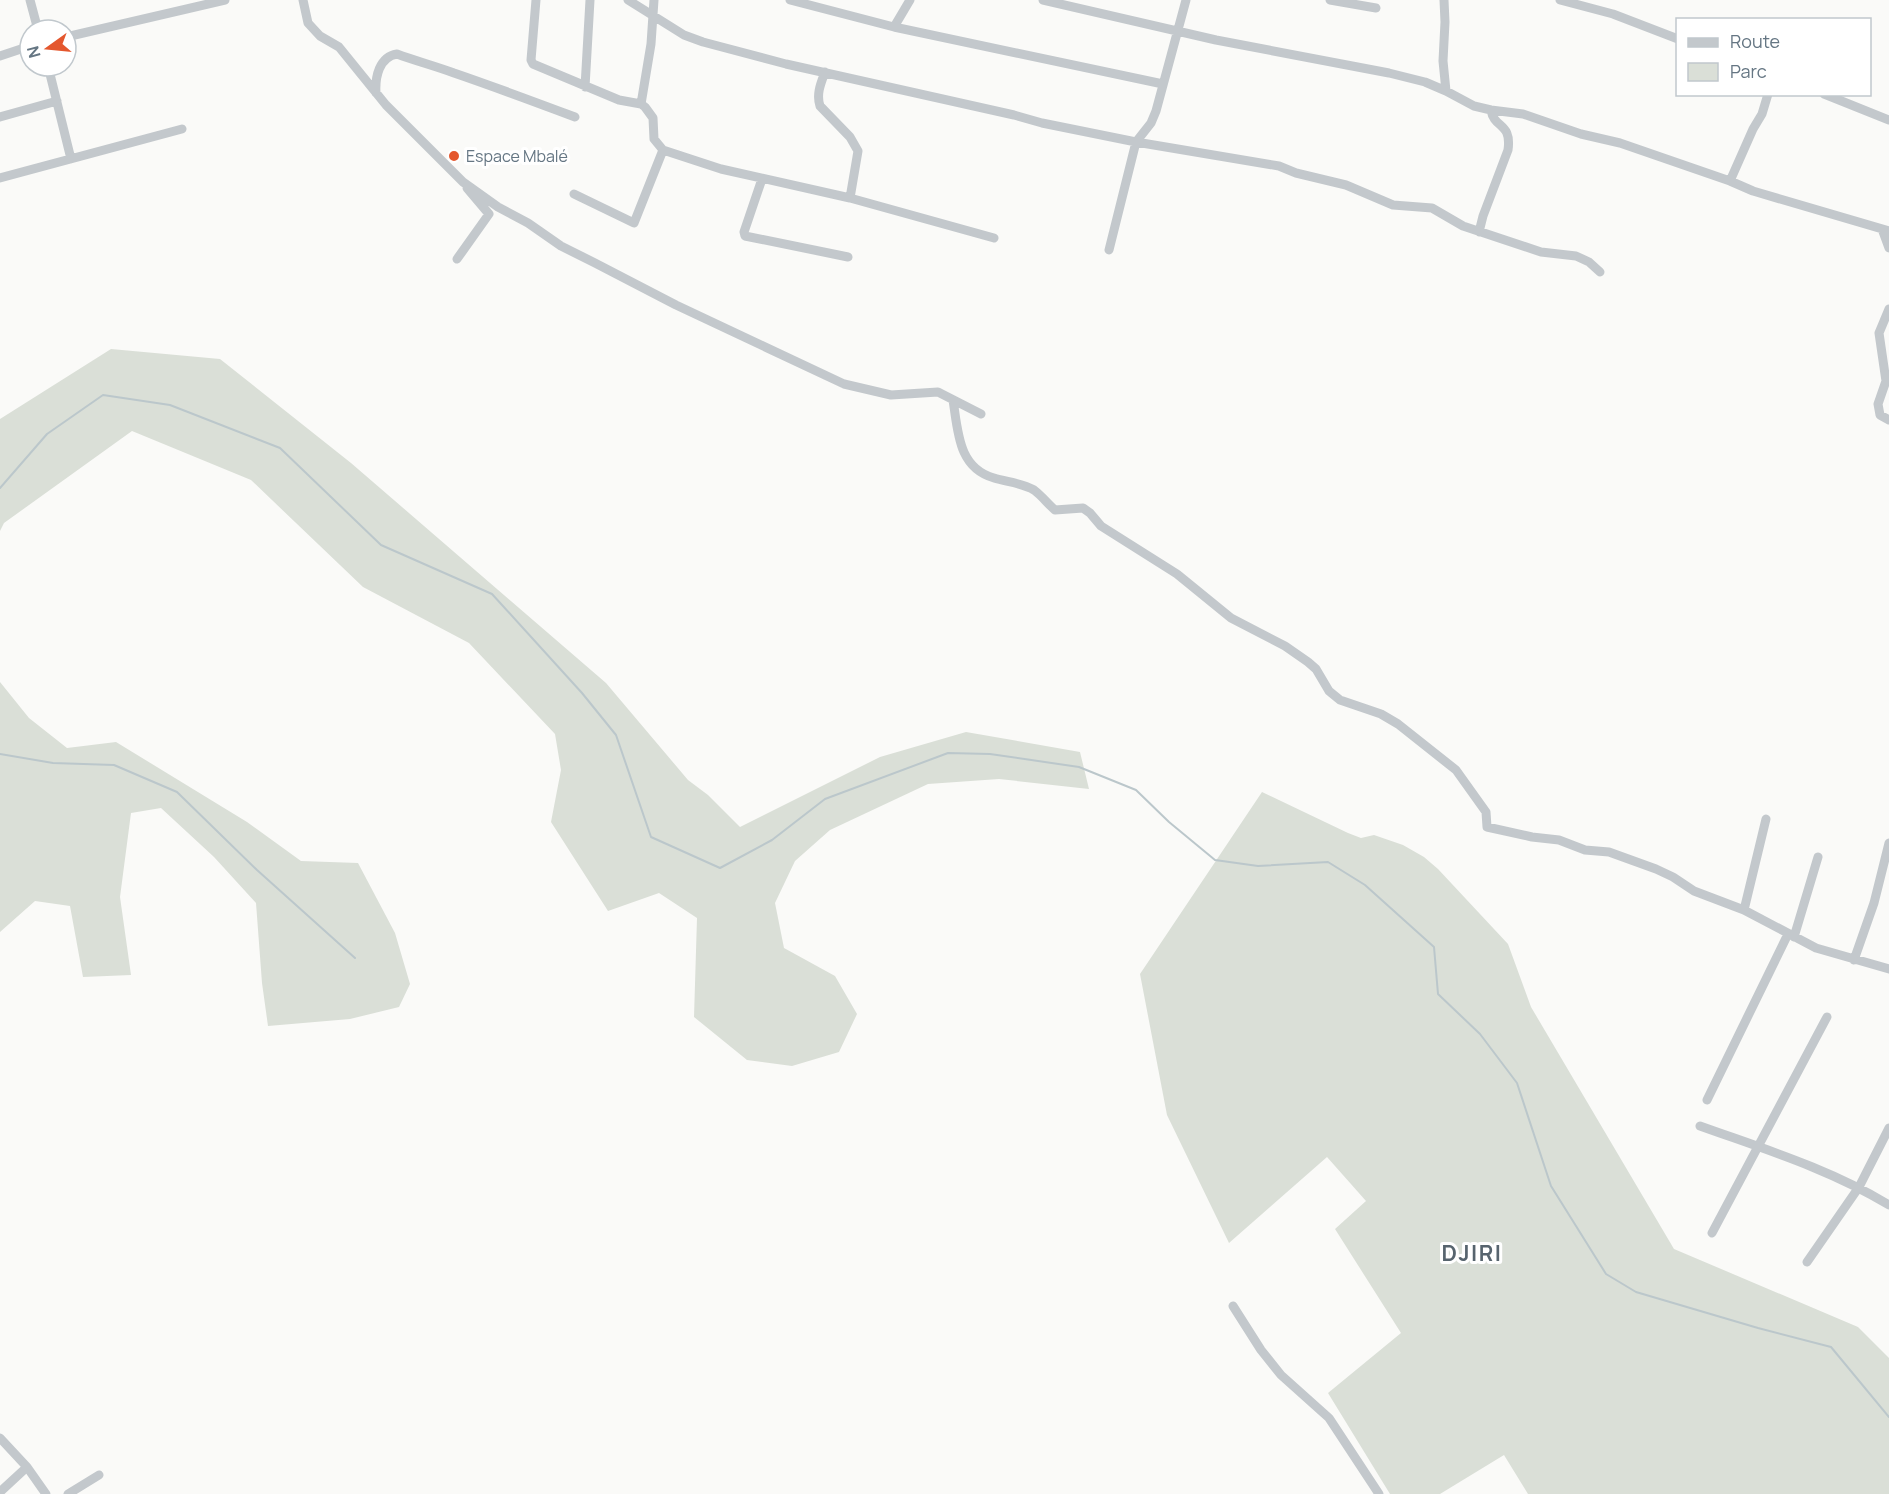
<svg xmlns="http://www.w3.org/2000/svg" width="1889" height="1494" font-family="Manrope,sans-serif">
<style>
.green{fill:#dadfd7}
.lines{fill:none;stroke-linecap:round;stroke-linejoin:round}
.stream{stroke:#bbc7cb;stroke-width:2}
.minor{stroke:#c3c8cc;stroke-width:9}
.poi-dot{fill:#e4572e;stroke:#fff;stroke-width:2}
.labels{text-anchor:middle;stroke-width:6;stroke-linejoin:round;paint-order:stroke}
.poi-label{font-size:16px;fill:#657683;stroke:#fff;text-anchor:start}
.district-label{font-size:22px;font-weight:bold;letter-spacing:1.5px;fill:#57646e;stroke:#fff}
</style>
<rect width="100%" height="100%" fill="#fafaf8"/>
<path class="green" d="M111,349L220,359L351,463L606,683L688,780L708,795L740,827L880,757L966,732L1080,752L1089,789L999,779L928,784L830,830L795,861L775,903L784,948L835,976L857,1014L839,1052L792,1066L747,1060L694,1017L697,918L659,893L608,911L551,822L561,770L555,734L469,643L363,587L251,480L132,431L4,523L0,531V419Z
M0,682L29,718L67,748L116,742L247,822L301,861L358,863L395,933L410,984L399,1007L350,1019L268,1026L262,983L256,903L214,857L161,808L131,813L120,897L131,975L83,977L70,906L35,901L0,932Z
M1262,792L1348,833L1361,838L1374,835L1403,845L1424,857L1438,869L1508,944L1531,1007L1674,1249L1858,1327L1889,1358V1494H1528L1504,1455L1440,1494H1390L1328,1393L1401,1333L1335,1229L1366,1201L1327,1157L1229,1243L1167,1115L1140,974Z"/>
<g class="lines">
<path class="stream" d="M0,488L47,434L103,395L170,405L280,448L381,545L492,594L582,693L616,735L651,837L720,868L772,840L825,799L948,753L990,754L1079,767L1136,790L1169,822L1215,860L1258,866L1328,862L1365,885L1434,947L1438,994L1480,1034L1517,1083L1551,1186L1606,1274L1636,1292L1758,1328L1831,1347L1889,1417
M0,754L53,763L114,765L177,792L257,870L355,958"/>
<path class="minor" d="M30,0L38,30
M303,0L308,23L320,36L339,47L386,105L463,182L498,207L528,223L561,246L595,263L676,305L844,384L891,395L938,392L981,414
M536,0L531,60L533,64L619,100L641,104
M628,0L684,35L703,42L786,64L1014,115L1042,123L1136,142L1279,166L1296,173L1346,185L1393,205L1432,208L1463,226L1541,252L1576,256L1589,262L1600,272
M654,0L651,44L641,104L645,107L653,118L654,139L663,150L721,169L850,198L994,238
M790,0L894,27L1163,84
M1043,0L1216,40L1389,73L1425,82L1446,91L1474,106L1491,110L1523,114L1581,134L1620,143L1730,181L1753,191L1889,231
M1330,0L1376,8
M1444,0L1445,22L1443,61L1446,91
M1560,0L1613,14L1678,39
M894,27L910,0
M66,37L225,0
M0,56L30,46
M48,66L71,159
M825,72C821,83 816,94 820,106L850,137L858,151L850,198
M585,87L590,0
M376,93C375,77 379,57 397,54C416,61 435,66 454,73C495,87 535,102 575,117
M1824,94L1889,120
M0,117L57,101
M0,178L182,129
M762,179L744,232L745,236L848,257
M1730,181L1753,129L1762,114L1768,94
M574,194L634,223L663,150
M1882,229L1889,248
M1479,232L1483,216L1508,150C1512,122 1494,129 1491,110
M1109,250L1136,142L1151,123L1156,111L1186,0
M457,259L489,214L467,188
M1889,309L1879,333L1886,381L1878,404L1880,415L1889,420
M953,400C958,431 958,468 994,478C1007,482 1022,483 1034,490C1042,496 1048,504 1055,510L1083,508L1090,513L1101,526L1177,574L1231,618L1285,646L1308,662L1316,669L1329,691L1340,700L1381,714L1398,724L1456,770L1486,812L1487,827L1532,837L1559,840L1585,850L1609,852L1656,869L1673,877L1694,891L1744,910L1816,948L1889,969
M1744,910L1766,819
M1794,937L1818,857
M1854,960L1874,903L1889,843
M1707,1100L1788,934
M1700,1126C1764,1149 1830,1169 1889,1205
M1712,1233L1827,1017
M1807,1262L1859,1187L1889,1128
M1233,1306L1261,1350L1281,1375L1329,1418L1379,1494
M0,1438L27,1467L46,1494
M0,1492L27,1467
M68,1494L99,1475"/>
</g>
<circle class="poi-dot" cx="454" cy="156" r="6"/>
<g class="labels">
<g class="poi-label">
<text x="466" y="162">Espace Mbalé</text>
</g>
<g class="district-label">
<text x="1472" y="1261">DJIRI</text>
</g>
</g>
<rect x="1676" y="18" width="195" height="78" fill="#ffffff" stroke="#c1c8cd" stroke-width="1.5"/>
<rect x="1688" y="38" width="30" height="9" fill="#c3c8cc" stroke="#c1c8cd" stroke-width="1.5"/>
<text x="1730" y="48" font-size="18" fill="#657683">Route</text>
<rect x="1688" y="63" width="30" height="18" fill="#dadfd7" stroke="#c1c8cd" stroke-width="1.5"/>
<text x="1730" y="78" font-size="18" fill="#657683">Parc</text>
<g transform="translate(48 48) rotate(255)"><circle r="28" fill="#ffffff" stroke="#c1c8cd" stroke-width="1.5"/>
<path d="M0-4.5L10 22L0 15L-10 22Z" fill="#e4572e"/>
<text y="-9" font-size="16" font-weight="bold" text-anchor="middle" fill="#657683">N</text>
</g>
</svg>
